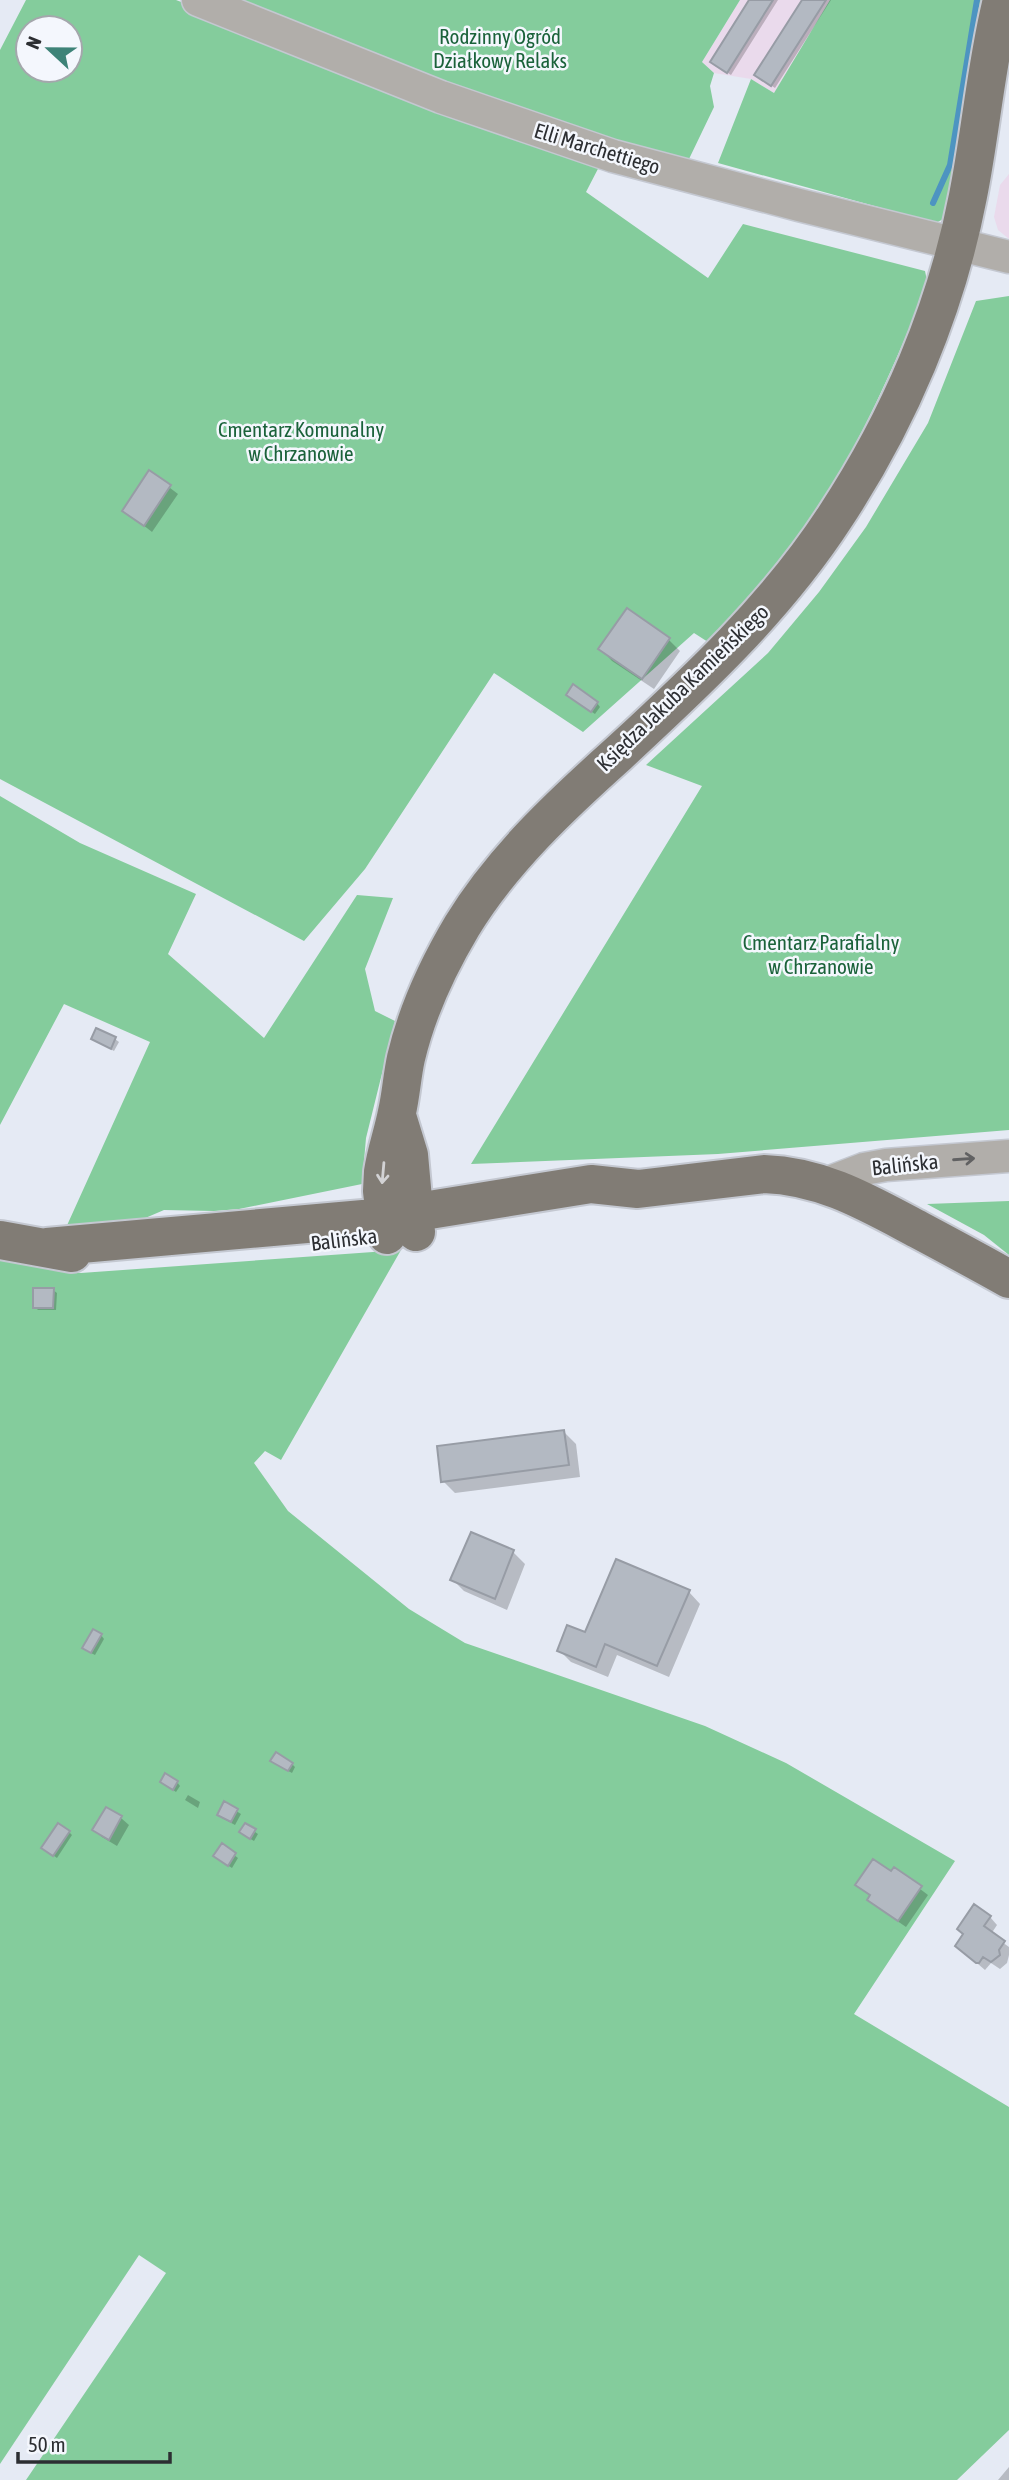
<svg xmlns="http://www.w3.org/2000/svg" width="1009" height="2480" font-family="'Asap Condensed',sans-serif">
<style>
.industrial{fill:#eadaec}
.green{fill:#84cc9c;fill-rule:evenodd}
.shadow{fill:#0003}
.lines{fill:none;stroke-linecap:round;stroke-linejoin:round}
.stream{stroke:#4d94c1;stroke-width:6}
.building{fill:#b3b9c2;stroke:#979ca5;stroke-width:2}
.minor-casing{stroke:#c4c8d1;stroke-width:35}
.major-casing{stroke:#c4c8d1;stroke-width:42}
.minor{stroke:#b1aeaa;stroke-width:32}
.major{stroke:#817c75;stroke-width:38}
.oneway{stroke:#616162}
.oneway2{stroke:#d2d2d4}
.labels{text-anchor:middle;stroke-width:5;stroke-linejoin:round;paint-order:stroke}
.park-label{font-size:21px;fill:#1a623a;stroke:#f4f7fd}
.street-label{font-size:21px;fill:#2c2e32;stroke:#f4f7fd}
</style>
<rect width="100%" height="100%" fill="#e5eaf4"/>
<path class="industrial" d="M740,0H830L774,93L751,79L714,73L702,62Z
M1009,174V239L998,230L994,217L1000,185Z"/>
<path class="green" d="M26,0H176L601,163L586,192L708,278L743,224L925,271C931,291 914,317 906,336C875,409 840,481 792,545C766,579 735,610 708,642L694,633L583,732L494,673L365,869L304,941L0,779V50ZM28,28H70V70H28Z
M231,0H740L702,62L714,73L710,86L714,107L689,159L625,146L524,112Z
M830,0H990L945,218L936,223L718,163L751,79L774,93Z
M1009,296V1130L718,1154L471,1164L702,786L646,765L768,653L819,592L866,527L928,423L976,301Z
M0,796L80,843L196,894L168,954L264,1038L357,895L393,898L365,969L375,1011L395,1021L366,1138L362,1184L239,1209L214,1211L164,1210L129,1225L64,1232L150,1042L64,1004L0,1125Z
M1009,1201V1255L984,1235L927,1204Z
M401,1250L281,1460L265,1451L254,1463L288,1511L409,1609L465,1643L705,1726L786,1763L955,1861L854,2014L1009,2107V2430L957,2480H26L166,2273L139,2255L0,2464V1257L27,1264L81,1273Z"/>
<path class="shadow" d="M751,0H778L731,75L716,65Z
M804,0H831L775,88L760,78Z
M149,472L178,494L152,532L124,510Z
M668,639L680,651L654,689L612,661L601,649Z
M571,698L597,703L600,707L595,714Z
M93,1039H115L119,1042L114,1051Z
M53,1290L57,1293L56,1310H38L35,1307Z
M564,1432L576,1444L580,1477L455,1493L443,1481Z
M472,1534L513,1552L525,1564L507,1610L464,1591L452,1579Z
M689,1592L700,1604L669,1677L617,1655L608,1677L571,1662L559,1650L586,1635Z
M101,1635L104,1639L95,1655L87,1651Z
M276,1764H292L295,1767L292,1773Z
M162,1782H177L180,1786L176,1792Z
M188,1795L200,1802L198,1808L185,1800Z
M225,1804L241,1814L235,1825L222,1818Z
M106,1809L121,1818L129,1825L117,1846L102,1837L94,1830Z
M245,1825L258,1834L254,1841L244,1835Z
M69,1832L72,1835L57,1858L47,1851Z
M222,1846L238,1858L232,1868L218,1859Z
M894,1869L928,1895L906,1927L877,1907L869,1899L871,1897L857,1885L891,1873Z
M990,1917L997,1925L991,1934L1009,1947V1955L1007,1963L1000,1969L991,1963L985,1970L957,1946Z
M1009,2467V2480H998Z"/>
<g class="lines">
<path class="stream" d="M933,203L950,165L977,0"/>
</g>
<path class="building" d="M749,0H773L727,73L710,62Z
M802,0H826L771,86L754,75Z
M149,470L171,485L144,526L122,511Z
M627,608L670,638L642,679L598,649Z
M573,684L598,702L591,712L566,695Z
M96,1028L116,1037L111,1049L91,1039Z
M33,1288H54L53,1308H33Z
M564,1430L569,1465L441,1482L437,1446Z
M471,1532L514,1550L495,1599L450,1580Z
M616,1559L690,1590L657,1666L605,1644L596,1667L557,1651L567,1625L585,1632Z
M93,1629L102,1634L91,1653L82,1648Z
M276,1752L293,1763L288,1771L270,1761Z
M165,1773L178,1781L173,1790L160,1782Z
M224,1801L238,1809L231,1822L217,1815Z
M106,1807L122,1816L109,1840L92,1830Z
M58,1823L70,1831L53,1856L41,1848Z
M245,1823L256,1829L250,1839L239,1832Z
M222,1843L236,1853L228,1866L213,1856Z
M873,1859L891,1871L894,1867L922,1886L898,1921L867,1900L870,1895L855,1885Z
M974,1904L991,1916L984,1926L1005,1941L999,1950L1000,1955L991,1962L983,1957L979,1963H976L955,1946L963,1934L957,1929Z"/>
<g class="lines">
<g class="minor-casing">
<path id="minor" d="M198,0L441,97L613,156L799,205L1009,257
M825,1184L864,1169L886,1165L1009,1156"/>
</g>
<g class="major-casing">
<path id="major" d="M398,1119L409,1155L416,1232
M387,1235L382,1191L383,1172C386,1151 393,1133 397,1112C401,1095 402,1076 406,1058C417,1011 437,968 462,926C502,860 561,805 618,754C697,681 776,608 835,517C899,420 946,310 968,196C981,131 986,64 1002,0
M0,1240L72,1253
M47,1247L386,1217L591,1184L638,1189L764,1174C823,1176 868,1203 919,1230C949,1246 979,1262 1009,1279"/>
</g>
<use href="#minor" class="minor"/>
<use href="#major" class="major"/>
</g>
<defs><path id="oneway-shaft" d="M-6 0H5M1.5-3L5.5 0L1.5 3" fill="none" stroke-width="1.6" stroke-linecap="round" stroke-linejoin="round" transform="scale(1.75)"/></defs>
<use class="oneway" href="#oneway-shaft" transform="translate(964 1159) rotate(-4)"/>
<use class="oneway2" href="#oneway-shaft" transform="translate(383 1173) rotate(95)"/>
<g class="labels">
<g class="park-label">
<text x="500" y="44">Rodzinny Ogród<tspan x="500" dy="24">Działkowy Relaks</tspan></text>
<text x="301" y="437">Cmentarz Komunalny<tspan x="301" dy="24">w Chrzanowie</tspan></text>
<text x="821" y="950">Cmentarz Parafialny<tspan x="821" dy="24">w Chrzanowie</tspan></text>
</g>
<g class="street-label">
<text transform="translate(597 149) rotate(17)" y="7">Elli Marchettiego</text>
<text transform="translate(683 688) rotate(-44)" y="7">Księdza Jakuba Kamieńskiego</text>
<text transform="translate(905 1165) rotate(-6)" y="7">Balińska</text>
<text transform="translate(344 1240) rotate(-7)" y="7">Balińska</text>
</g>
</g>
<g transform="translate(49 49) rotate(292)"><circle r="33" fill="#f4f7fd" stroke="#a4a7ac" stroke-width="2"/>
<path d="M0-5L12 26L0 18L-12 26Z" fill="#3e8378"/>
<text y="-10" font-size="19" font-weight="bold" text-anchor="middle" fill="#2c2e32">N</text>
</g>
<path d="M18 2452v10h152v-10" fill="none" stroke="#2c2e32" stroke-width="3.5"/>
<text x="28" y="2452" font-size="21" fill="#2c2e32" stroke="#f4f7fd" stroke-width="5" paint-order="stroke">50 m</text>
</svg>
